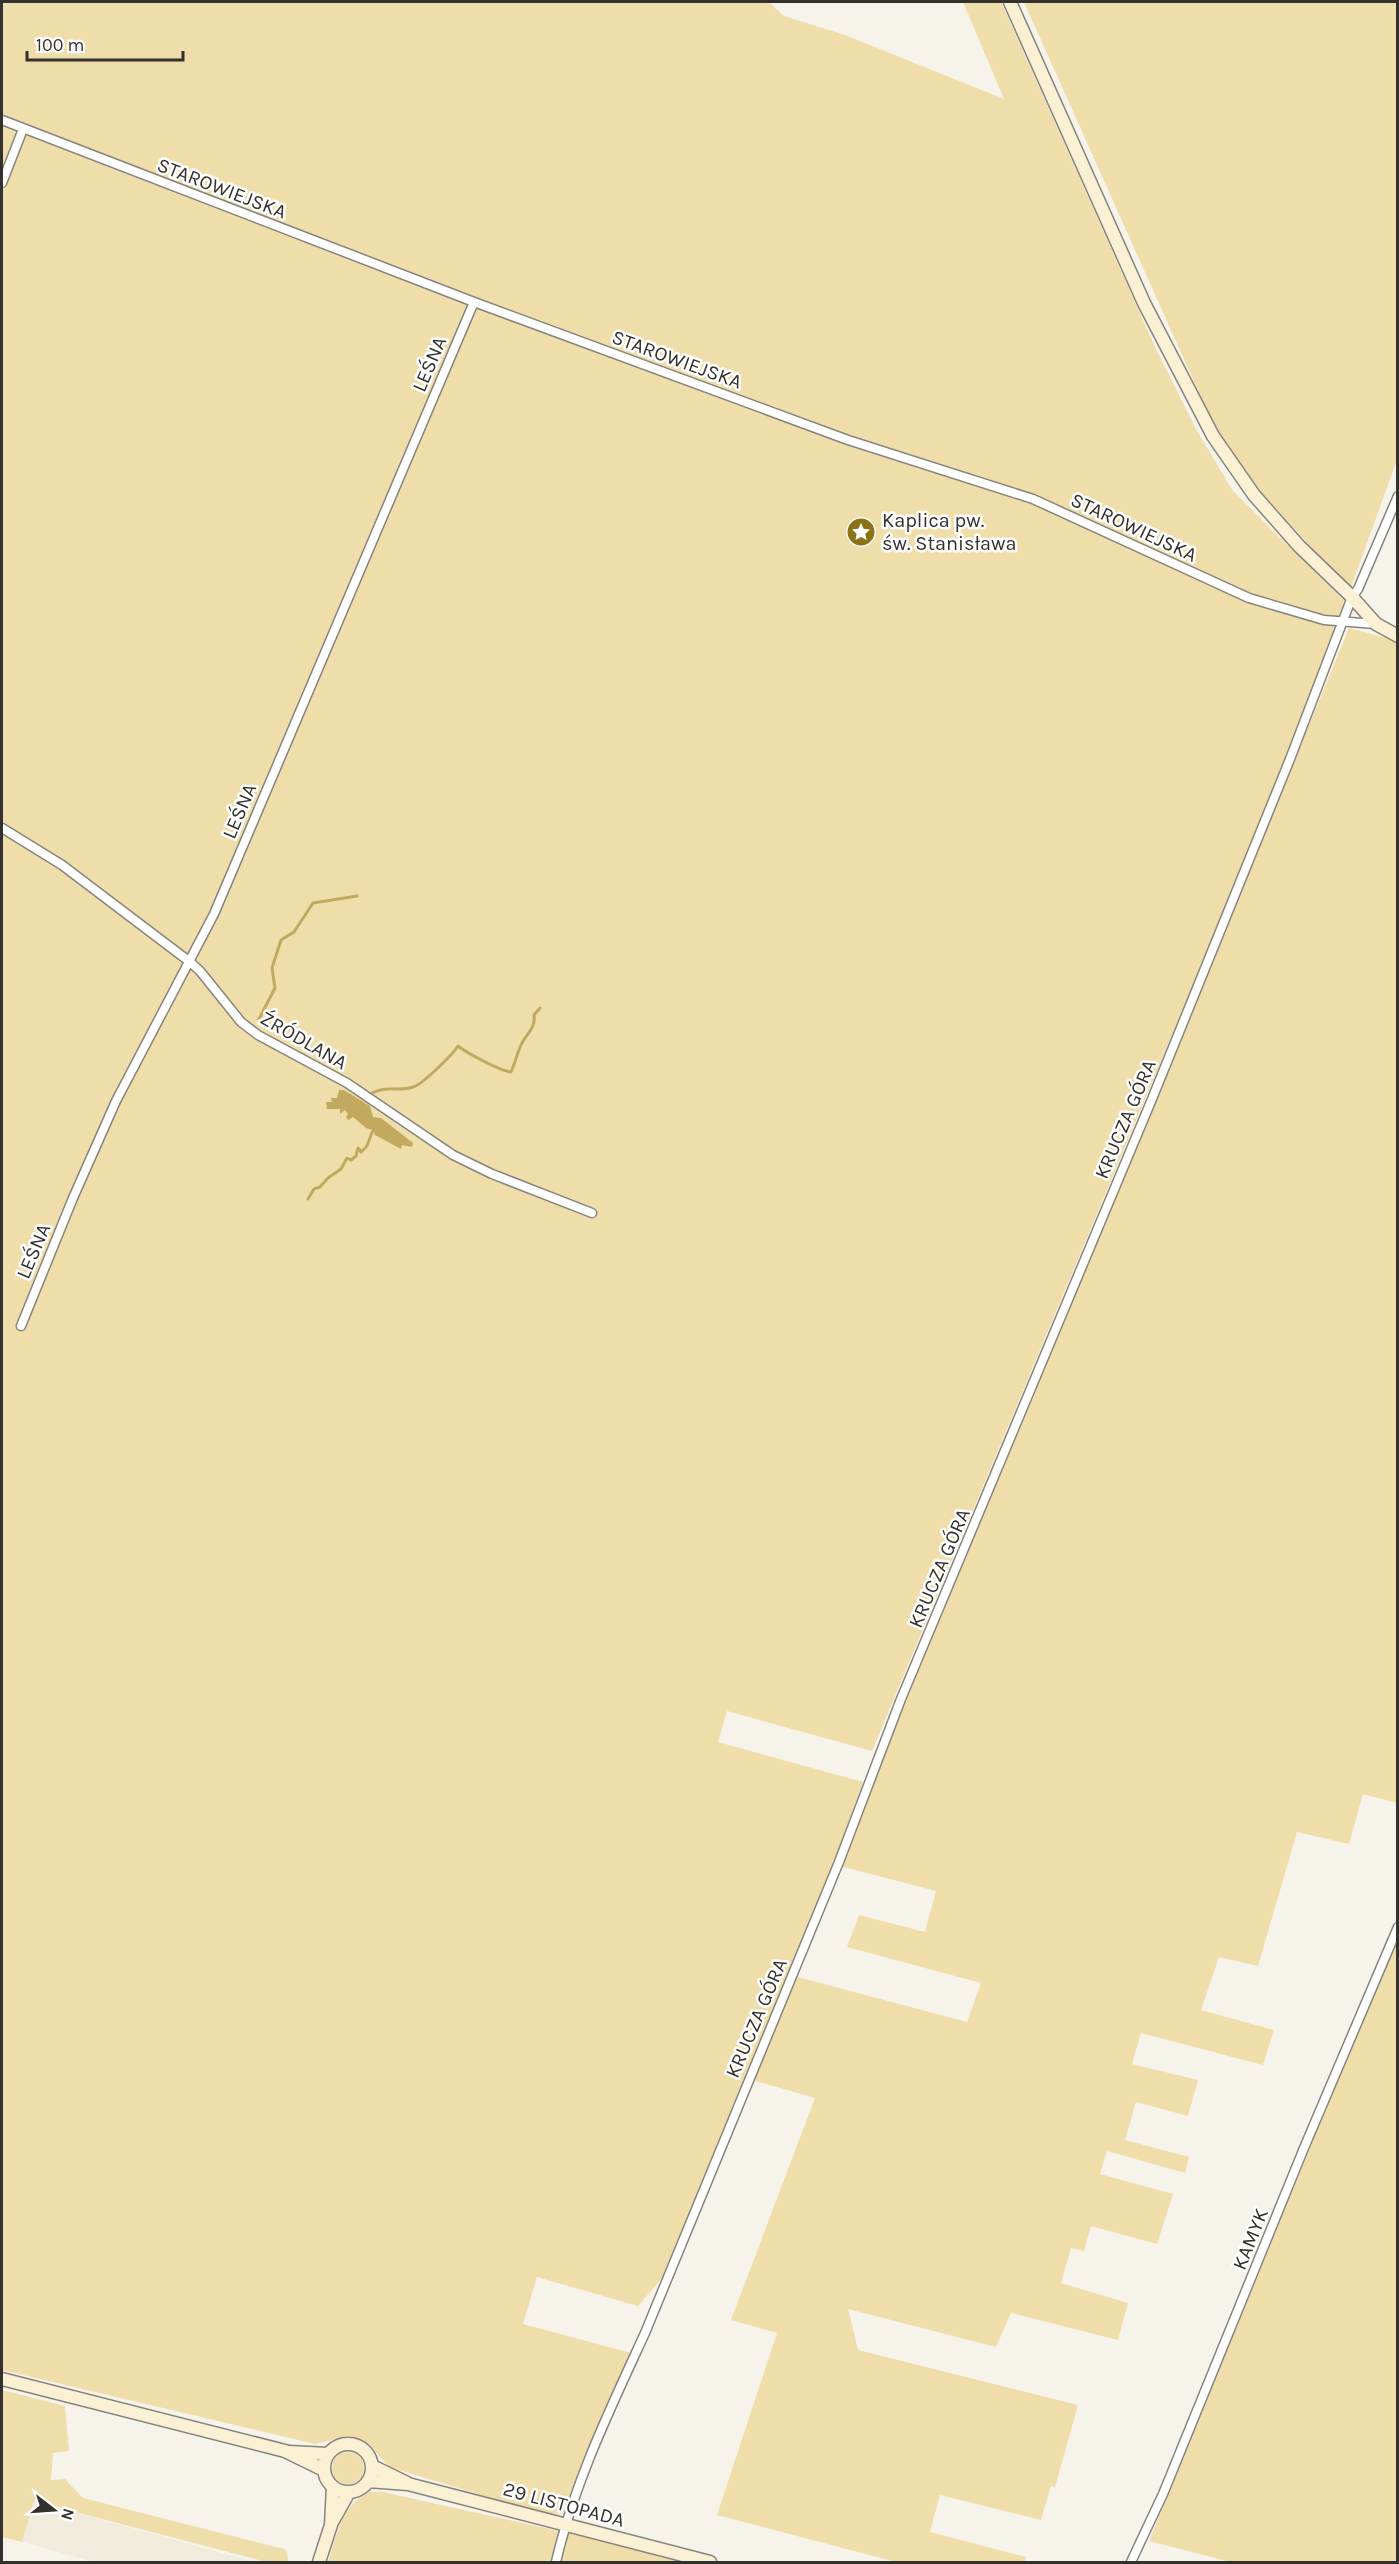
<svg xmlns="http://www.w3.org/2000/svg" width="1399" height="2564" font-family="Karla,sans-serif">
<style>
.built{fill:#f0ebdb}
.green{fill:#efdea9}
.water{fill:#c1aa5f}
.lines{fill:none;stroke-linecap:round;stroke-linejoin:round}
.stream{stroke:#c1aa5f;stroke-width:3}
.street-casing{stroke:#86847d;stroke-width:11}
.secondary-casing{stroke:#86847d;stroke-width:15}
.street{stroke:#fff;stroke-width:8}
.secondary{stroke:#faf1d4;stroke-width:12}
.labels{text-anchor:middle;stroke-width:5;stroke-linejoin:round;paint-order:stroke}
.street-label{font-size:20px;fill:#32312e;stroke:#fff}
.poi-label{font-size:20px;fill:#32312e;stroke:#fff;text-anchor:start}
</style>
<rect width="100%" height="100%" fill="#f6f3eb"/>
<path class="built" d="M34,2501L254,2562H95L22,2542Z"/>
<path class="green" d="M2,2H769L784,16L845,35L1004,99L963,2H1001L1155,347L1197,431L1233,491L1344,601L1334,629V648L872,1751L727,1711L718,1742L863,1782L835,1860L663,2277L638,2306L537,2277L523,2324L631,2353C606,2404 584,2455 566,2509L562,2514L538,2512L389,2467L369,2444L360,2439L348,2436L315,2444L2,2370Z
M1024,2H1397V460L1350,590L1226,453Z
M1349,628L1398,641L1397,1803L1363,1794L1349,1844L1297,1832L1258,1966L1219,1957L1201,2010L1274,2030L1263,2065L1141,2033L1132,2064L1198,2080L1188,2116L1136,2102L1125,2140L1189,2157L1185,2173L1107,2151L1100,2174L1173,2194L1157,2244L1091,2226L1084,2251L1071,2248L1061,2283L1128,2303L1118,2340L1011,2313L996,2347L848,2309L858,2350L1078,2405L1055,2487L1051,2486L1041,2520L940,2495L930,2532L1026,2557L1025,2562H896L717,2515L777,2333L731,2320L815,2098L752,2080L794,1976L967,2022L981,1983L847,1947L859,1915L925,1932L936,1891L840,1866L925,1647L1155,1100Z
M1397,1936V2562H1231L1149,2541Z
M2,2390L65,2406L69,2451L53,2453L51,2480L65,2479L83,2498L284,2549L287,2551L288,2562H266L34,2501L22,2542L2,2537Z
M332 2468a16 16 0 1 1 32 0a16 16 0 1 1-32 0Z
M369,2492H383L599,2540L682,2562H328C337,2535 341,2506 369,2492Z"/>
<path class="water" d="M339,1090H344L370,1106L373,1117L381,1118L413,1143L412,1147L402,1145L401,1149L375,1135L373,1130L366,1128L353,1117L348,1120L346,1117L348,1114L345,1110L340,1114V1109H327L326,1102H332L331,1098H337Z"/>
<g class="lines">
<path class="stream" d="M259,1019L275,988L272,968L281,940L294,932L313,903L357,896
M372,1093C388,1085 398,1092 413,1087C422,1085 453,1054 458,1046C467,1053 500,1071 511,1072C515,1063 517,1054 521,1045C526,1034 536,1028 534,1015L540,1008
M308,1199L314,1189L320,1187L328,1178L341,1169L347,1158L351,1160L356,1156L358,1148L361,1152L367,1146L373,1130"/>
<g class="street-casing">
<path id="street" d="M2,120L474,302L848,440L1033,499L1249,598L1324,620L1376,624
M2,183L23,129
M2,828L62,865L190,962L200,971L241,1022L258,1035L347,1083L453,1155L492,1174L592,1213
M21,1326L73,1198L116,1101L214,914L474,302
M556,2562C574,2483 611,2407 645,2333L839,1862L901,1699L1152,1099L1290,759L1352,597L1358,589L1398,496
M1131,2562L1163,2494L1304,2148L1398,1927"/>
</g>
<g class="secondary-casing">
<path id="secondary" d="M1010,2L1144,303L1213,436L1254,495L1299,546L1352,597L1376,624L1398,636
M2,2379L285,2451L324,2470
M324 2468a24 24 0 1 1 48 0a24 24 0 1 1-48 0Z
M289,2452L328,2454
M372,2466L407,2483
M368,2481L408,2484L710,2562
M331,2524L349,2492
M319,2562L331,2525L333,2487"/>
</g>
<use href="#street" class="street"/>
<use href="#secondary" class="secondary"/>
</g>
<defs>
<g id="sight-disc" transform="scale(1.5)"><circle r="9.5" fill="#8b7214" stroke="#fff"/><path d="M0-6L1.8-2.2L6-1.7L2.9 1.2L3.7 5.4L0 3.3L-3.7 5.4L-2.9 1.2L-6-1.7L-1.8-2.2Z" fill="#fff"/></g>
</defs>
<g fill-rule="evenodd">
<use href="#sight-disc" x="861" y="532"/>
</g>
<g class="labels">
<g class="street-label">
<text transform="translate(222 188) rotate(21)" y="7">STAROWIEJSKA</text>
<text transform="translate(677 359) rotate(20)" y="7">STAROWIEJSKA</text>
<text transform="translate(429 364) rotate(-67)" y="7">LEŚNA</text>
<text transform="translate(1134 527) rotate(25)" y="7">STAROWIEJSKA</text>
<text transform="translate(239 811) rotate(-67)" y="7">LEŚNA</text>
<text transform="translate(304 1040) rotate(30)" y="7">ŹRÓDLANA</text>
<text transform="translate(1125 1119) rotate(-67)" y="7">KRUCZA GÓRA</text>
<text transform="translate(33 1251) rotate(-67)" y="7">LEŚNA</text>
<text transform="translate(939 1568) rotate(-67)" y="7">KRUCZA GÓRA</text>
<text transform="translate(756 2018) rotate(-67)" y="7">KRUCZA GÓRA</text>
<text transform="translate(1250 2239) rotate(-68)" y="7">KAMYK</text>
<text transform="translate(564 2504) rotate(15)" y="7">29 LISTOPADA</text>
</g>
<g class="poi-label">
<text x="882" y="527">Kaplica pw.<tspan x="882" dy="23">św. Stanisława</tspan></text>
</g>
</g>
<rect width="1399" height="2564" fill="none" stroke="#32312e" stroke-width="6"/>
<g transform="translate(54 2510) rotate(107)" stroke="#ffffff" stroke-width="4.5" paint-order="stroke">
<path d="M0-4.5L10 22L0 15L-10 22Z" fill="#32312e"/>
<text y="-9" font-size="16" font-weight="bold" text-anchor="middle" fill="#32312e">N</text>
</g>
<path d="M27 51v9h156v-9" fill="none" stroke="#32312e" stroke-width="3"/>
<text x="36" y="51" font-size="18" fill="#32312e" stroke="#ffffff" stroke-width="4.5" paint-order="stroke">100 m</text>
</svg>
